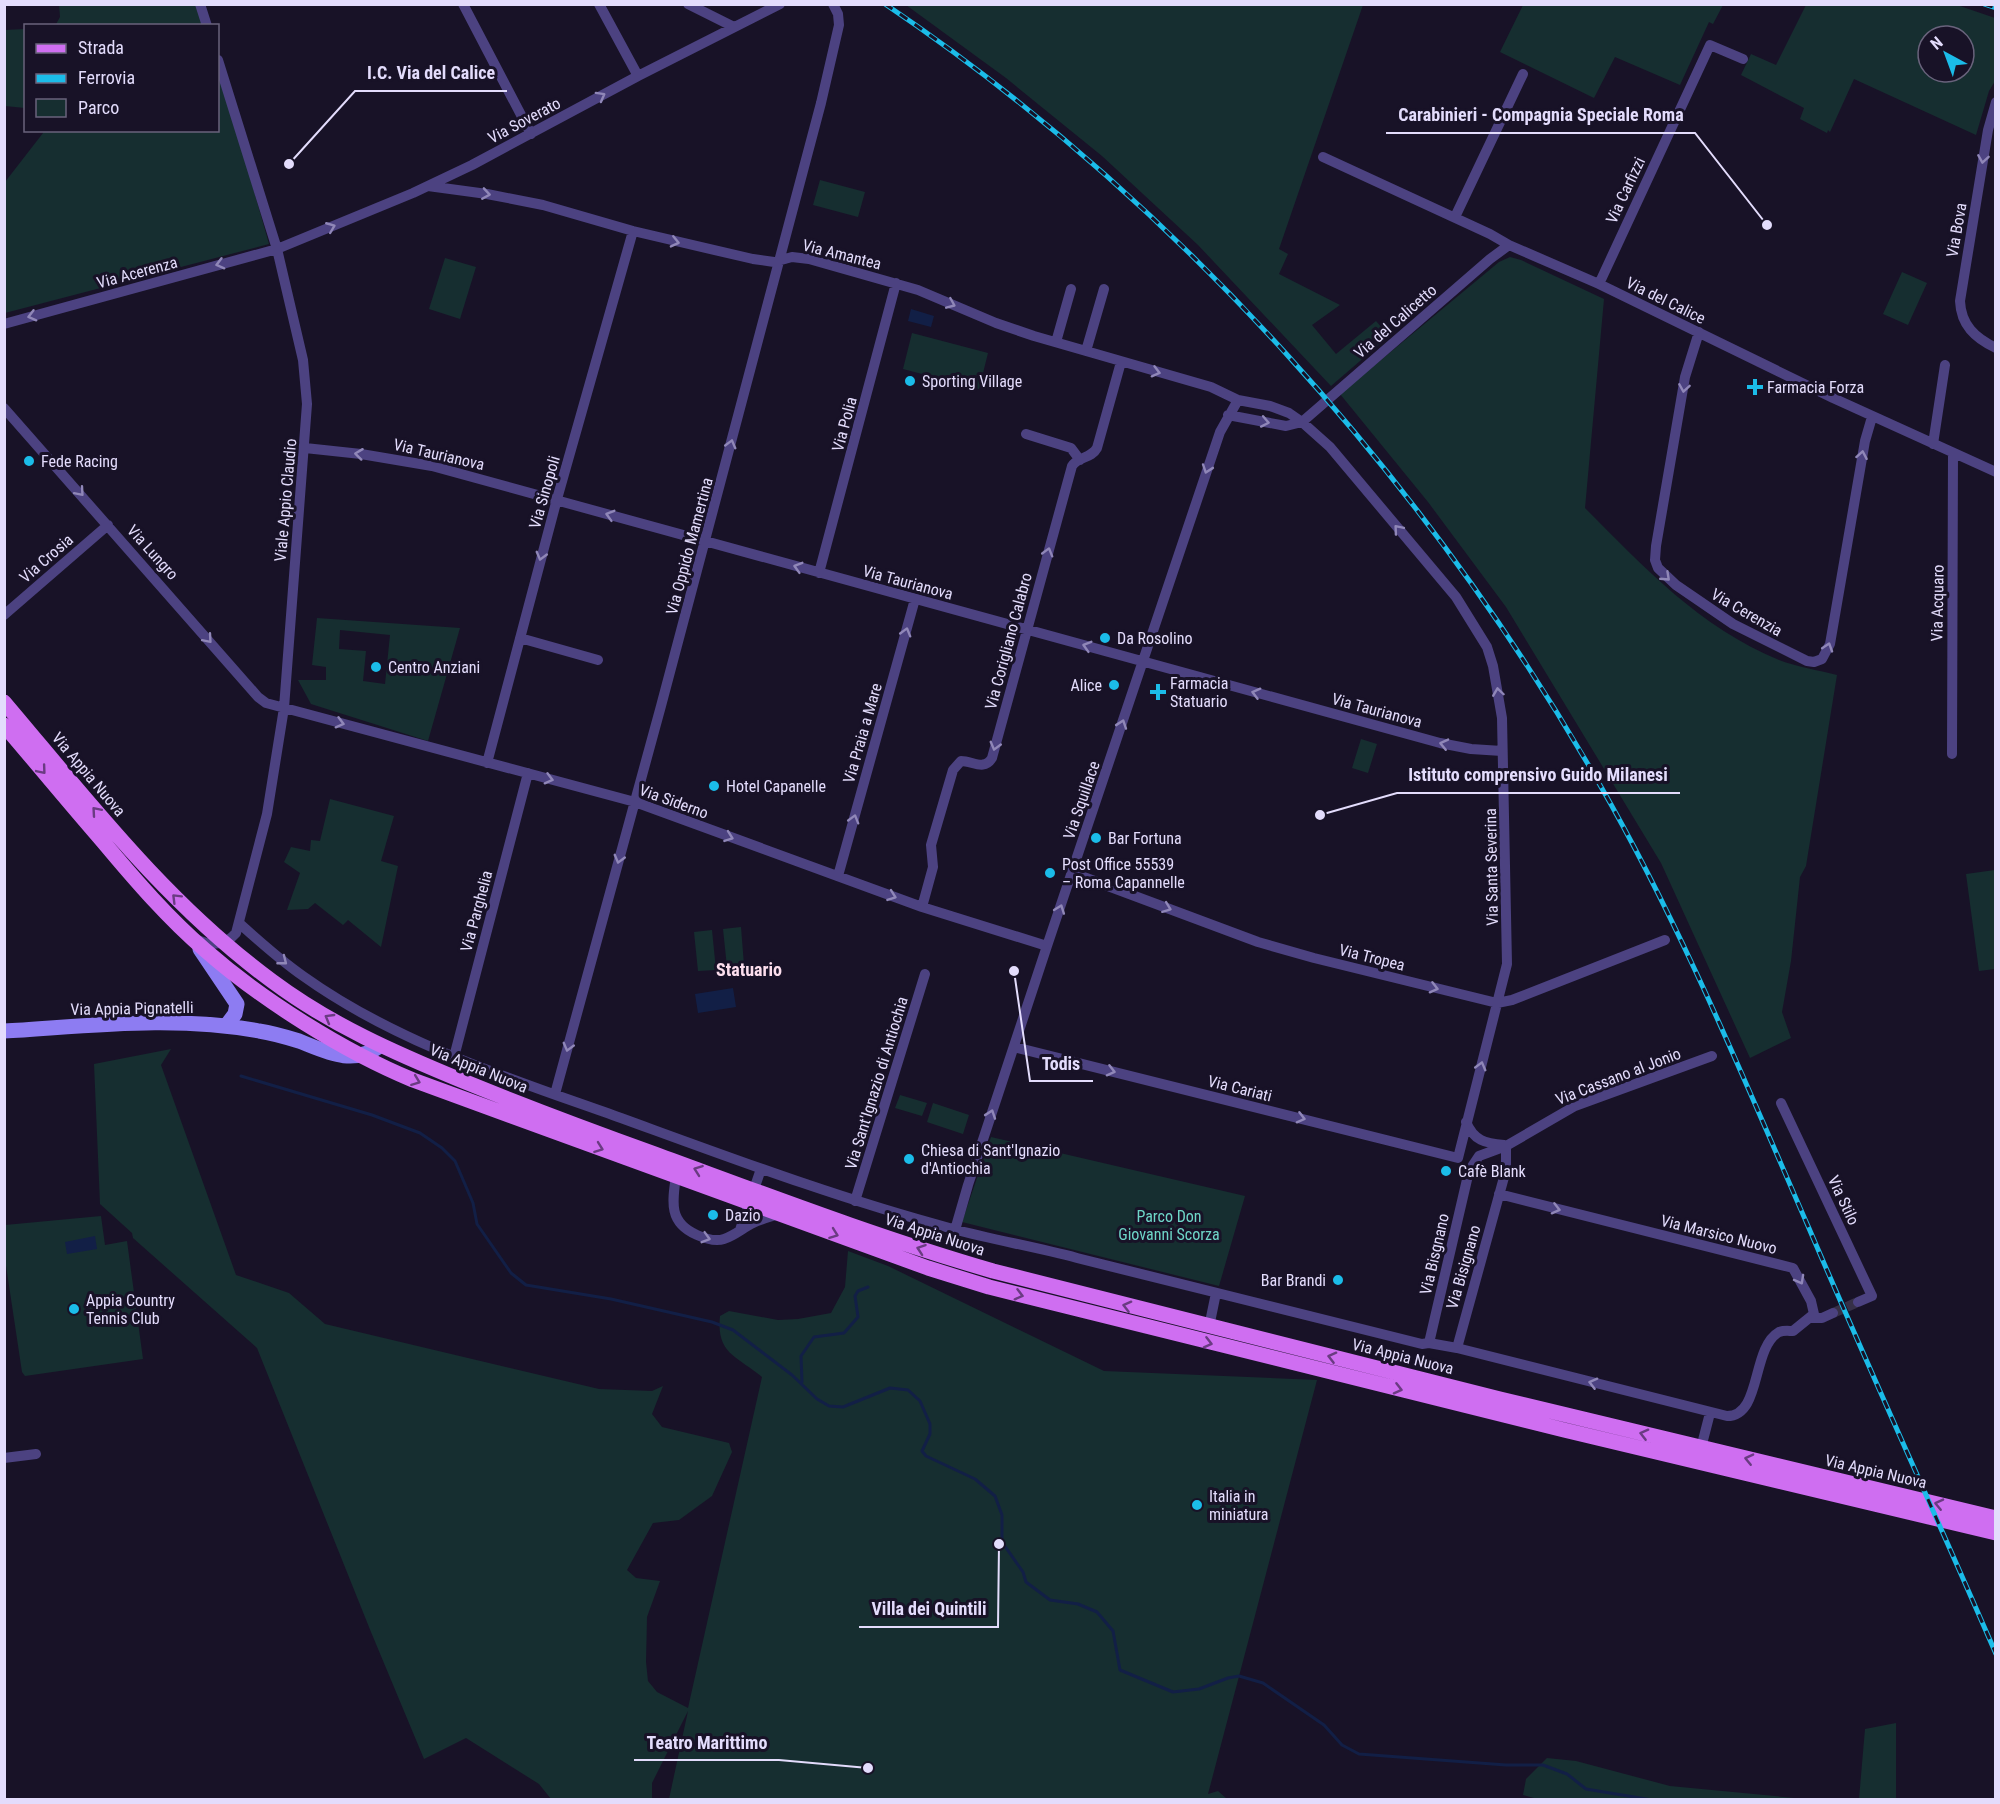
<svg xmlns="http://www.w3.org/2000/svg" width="2000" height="1804" font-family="'Roboto Condensed',sans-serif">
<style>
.green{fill:#162e30;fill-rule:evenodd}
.water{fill:#121f46}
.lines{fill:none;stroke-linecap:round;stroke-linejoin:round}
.stream{stroke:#121f46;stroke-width:3}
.minor-tunnel{stroke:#363047;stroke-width:10;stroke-dasharray:10 5;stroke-linecap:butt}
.minor{stroke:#4c4281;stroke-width:10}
.secondary{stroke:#8d7cf2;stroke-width:15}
.primary{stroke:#cf6ef1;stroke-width:15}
.rail-casing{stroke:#1bbce9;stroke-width:5}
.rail{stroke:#181227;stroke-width:3;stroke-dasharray:9;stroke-linecap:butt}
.oneway{stroke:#9087b8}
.oneway2{stroke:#6a3b82}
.poi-dot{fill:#1bbce9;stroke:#181227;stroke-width:2}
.labels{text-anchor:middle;stroke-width:6;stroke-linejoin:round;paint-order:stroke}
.street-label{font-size:16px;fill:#e3dcfc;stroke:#181227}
.poi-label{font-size:16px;fill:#e3dcfc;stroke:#181227;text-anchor:start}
.park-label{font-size:16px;fill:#6ed6c8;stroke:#181227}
.neighbourhood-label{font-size:18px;font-weight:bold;fill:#fcdeed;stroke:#181227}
.leader{fill:none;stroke:#e3dcfc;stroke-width:2}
.callout-dot{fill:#e3dcfc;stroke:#181227;stroke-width:2}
.callout-label{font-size:18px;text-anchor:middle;font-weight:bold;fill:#e3dcfc;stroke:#181227;stroke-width:6;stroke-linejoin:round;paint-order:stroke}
</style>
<rect width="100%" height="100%" fill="#181227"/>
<path class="green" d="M59,4L200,5L206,26H55L60,17Z
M906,5H1363L1279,249L1288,254L1279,274L1340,305L1312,325L1336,354L1376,321L1389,336L1331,386L1198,245L1102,156L1006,78Z
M1523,5V4L1723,5L1713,24L1709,22L1680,85L1615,57L1594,98L1500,52Z
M1806,5H1957L1995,18V81L1989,91L1976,135L1854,79L1830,132L1828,130L1827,133L1800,119L1804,108L1741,75L1751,54L1776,65ZM1928,36H1964V72H1928Z
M25,29V108L5,106V30Z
M218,64L269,244L5,313V182L43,133V131L218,130Z
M820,180L865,192L858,217L813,205Z
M1510,257L1521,260L1604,299L1585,508C1645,568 1699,627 1779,660C1797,667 1818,670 1837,675L1806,866L1800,877L1791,961L1782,1012L1791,1038L1750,1058L1661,863L1506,607L1428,502L1340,394L1499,262Z
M445,258L476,267L460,319L429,309Z
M1902,272L1927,283L1908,325L1883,314Z
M912,333L988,353L979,389L903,369Z
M317,618L460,628L428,741L311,704L298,680H326V667L312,665ZM340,630L390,635L385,684L363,681L366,651L339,649Z
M1361,739L1377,744L1368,773L1352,768Z
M330,799L394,816L381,861L398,866L381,947L348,920L343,925L315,903L308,909L287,910L300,873L284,862L291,847L310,851L311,840L320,841Z
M1995,870V969L1979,971L1966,874Z
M741,927L744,965L727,967L723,929Z
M712,930L716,970L698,971L694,932Z
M171,1049L161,1065L236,1275L289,1293L325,1324L599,1389L652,1391L663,1386L652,1414L662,1427L729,1443L732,1452L712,1496L679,1520L653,1523L627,1570L636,1578L660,1581L647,1617L646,1662L648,1681L657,1692L688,1708L762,1377C737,1356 716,1354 720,1316L729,1311L778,1320L798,1319L831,1313L845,1287L848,1251L888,1266L1104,1371L1317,1380L1208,1794L1218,1791L1227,1799H669L688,1711L652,1783V1799H551L539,1784L466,1738L424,1759L371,1632L257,1348L133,1238L132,1233L100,1204L94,1064Z
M900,1095L927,1103L922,1116L895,1108Z
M933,1103L969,1115L963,1134L927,1122Z
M991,1137L1245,1196L1219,1286L962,1222Z
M101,1216L105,1245L127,1241L143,1359L25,1376L22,1372L5,1259V1225Z
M1896,1723V1799H1859L1865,1729Z
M1547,1758L1576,1761L1670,1786L1805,1799L1541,1800L1523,1795L1526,1779Z"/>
<path class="water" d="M911,309L934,316L931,327L908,321Z
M733,988L736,1007L698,1013L695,994Z
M95,1236L97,1249L67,1254L65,1242Z"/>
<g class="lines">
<path class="stream" d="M241,1076L372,1115L420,1133L442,1148L455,1161L473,1203L477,1224L511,1273L526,1285L611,1299L712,1322L733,1330L792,1375L817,1399L829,1406L843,1407L890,1388L908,1390L920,1401L930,1424V1434L922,1451L926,1456L975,1479L995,1496L1002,1515V1542L1023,1572L1026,1582L1050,1600L1078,1604L1097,1612L1113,1631L1120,1670L1173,1692L1199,1689L1228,1678L1239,1676L1263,1683L1324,1725L1342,1745L1359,1754L1506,1765H1543L1567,1774L1586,1789L1652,1800
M802,1382L801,1356L814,1337L844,1333L858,1317L855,1296L858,1291L868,1287"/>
<path class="minor-tunnel" d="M1833,1313L1858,1302"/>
<path class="minor" d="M200,4L207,26
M463,4L531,134
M599,4L638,76
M688,4L734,27
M1996,102L1988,130L1960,301C1961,325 1975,338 1996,348
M1323,157L1490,234L1509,245L1599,284L1833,398L1996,472
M428,186L487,194L543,205L633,231L753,259L774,262L792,257L809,259L918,290L996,323L1034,336L1211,387L1238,400
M1455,217L1523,74
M1599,284L1710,45L1743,59
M4,324L277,249L413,193L472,165L638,76L780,4
M1699,332L1685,377L1656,546L1655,560L1658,568L1676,585L1733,624L1807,661L1814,662L1822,659L1830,644L1865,441L1872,417
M1056,342L1071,289
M1086,351L1104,289
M4,408L258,697L266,703L635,802L922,907L1047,946
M1228,415L1286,426L1302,422L1490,259L1509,245
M1026,434L1071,448L1080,460
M1933,444L1945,365
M305,448L361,454L432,466L1440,743L1471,749L1502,751
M819,573L896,283
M4,615L108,525
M520,638L598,660
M1952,754L1953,453
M487,763L557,499L633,231
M1073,873L1258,942L1314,958L1497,1003L1512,1000L1665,940
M838,876L915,599
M922,907L933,867L931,845L953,770L961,761C973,761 984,771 992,758L1072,466C1078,456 1091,459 1097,448L1121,362
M239,923C260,942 280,960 303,976C398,1044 512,1079 621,1118C731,1158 840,1199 953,1229C994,1240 1036,1247 1077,1258C1192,1286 1307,1316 1422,1344L1429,1343L1457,1348L1727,1416C1762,1416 1751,1348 1779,1332C1784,1330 1789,1331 1793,1331L1814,1314L1811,1301L1793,1268L1499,1194
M197,940C212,946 225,946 236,933L267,814L284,708L307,404L303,360L277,249L218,60
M1014,1047L1458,1158
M454,1057L528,773
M555,1094L661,706L821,103L839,25L838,14L833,4
M1781,1103L1872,1296L1858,1302
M1466,1122C1474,1141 1485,1143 1504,1145
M676,1176C672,1203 669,1223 697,1235C706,1239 715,1242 724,1239C734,1236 743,1228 753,1223C761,1219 770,1217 779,1214
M855,1201L925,974
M740,1230L761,1169
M955,1230L968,1185L1047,946L1220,432L1238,400L1270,406L1289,413L1302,422L1330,447L1456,597L1487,647L1493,666L1502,718L1507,964L1458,1158
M1810,1318H1822L1833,1313
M1209,1327L1216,1293
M1429,1343L1469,1171L1479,1156L1506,1146L1575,1106L1712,1056
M1457,1348L1506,1170V1146
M1701,1448L1710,1413
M4,1458L36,1454"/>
<path class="secondary" d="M200,949L237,1004L235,1014L226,1026
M4,1031C89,1026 175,1015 259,1031C272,1033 286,1037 299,1041C327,1052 353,1066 380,1046"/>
<path class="primary" d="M4,702C88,801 167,904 272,981C331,1025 395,1053 463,1081C527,1107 591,1131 655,1154C767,1195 879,1238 993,1271L1500,1399L1996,1518
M4,725C38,765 71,805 105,844C136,881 168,918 205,950C262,1000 343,1051 413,1080L928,1268L989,1287L1564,1430L1996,1533"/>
<g class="rail-casing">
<path id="rail" d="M885,4C1175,199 1427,482 1600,785C1681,926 1743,1077 1808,1226C1869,1369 1934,1511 1996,1654
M1984,4L1996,8"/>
</g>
<use href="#rail" class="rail"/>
</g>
<defs><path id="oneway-chevron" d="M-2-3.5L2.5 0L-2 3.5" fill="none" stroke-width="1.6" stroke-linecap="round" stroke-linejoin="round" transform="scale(1.5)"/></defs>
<g class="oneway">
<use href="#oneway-chevron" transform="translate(601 96) rotate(-29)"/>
<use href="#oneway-chevron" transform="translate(1983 159) rotate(99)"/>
<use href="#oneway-chevron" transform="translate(486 194) rotate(9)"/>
<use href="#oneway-chevron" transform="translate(331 227) rotate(-22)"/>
<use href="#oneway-chevron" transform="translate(675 242) rotate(13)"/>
<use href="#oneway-chevron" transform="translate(220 264) rotate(165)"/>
<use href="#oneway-chevron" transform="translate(951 304) rotate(23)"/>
<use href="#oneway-chevron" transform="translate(32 316) rotate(165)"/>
<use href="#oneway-chevron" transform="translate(1156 372) rotate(15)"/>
<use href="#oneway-chevron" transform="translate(1684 388) rotate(99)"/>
<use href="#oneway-chevron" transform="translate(1265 422) rotate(11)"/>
<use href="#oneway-chevron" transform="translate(731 444) rotate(-75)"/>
<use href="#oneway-chevron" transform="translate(359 454) rotate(-173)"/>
<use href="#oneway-chevron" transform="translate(1862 455) rotate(-80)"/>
<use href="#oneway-chevron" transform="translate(1207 469) rotate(109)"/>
<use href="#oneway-chevron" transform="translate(80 492) rotate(49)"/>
<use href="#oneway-chevron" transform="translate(610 515) rotate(-164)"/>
<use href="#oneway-chevron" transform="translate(1398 529) rotate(-130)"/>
<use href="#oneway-chevron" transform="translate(1048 552) rotate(-74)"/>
<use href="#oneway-chevron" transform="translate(541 556) rotate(105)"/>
<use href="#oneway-chevron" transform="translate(798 567) rotate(-164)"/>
<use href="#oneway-chevron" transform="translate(1666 577) rotate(43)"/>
<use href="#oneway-chevron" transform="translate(906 632) rotate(-74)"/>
<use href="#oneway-chevron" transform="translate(208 639) rotate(49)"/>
<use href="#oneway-chevron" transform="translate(1087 646) rotate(-164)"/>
<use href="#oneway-chevron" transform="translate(1828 647) rotate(-72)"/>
<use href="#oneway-chevron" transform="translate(1498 692) rotate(-98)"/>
<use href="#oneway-chevron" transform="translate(1256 693) rotate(-165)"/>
<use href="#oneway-chevron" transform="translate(340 723) rotate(15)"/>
<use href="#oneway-chevron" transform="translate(1122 724) rotate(-71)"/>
<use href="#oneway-chevron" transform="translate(1444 744) rotate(-167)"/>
<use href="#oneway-chevron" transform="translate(995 746) rotate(105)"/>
<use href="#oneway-chevron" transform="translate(549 779) rotate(15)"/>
<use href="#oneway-chevron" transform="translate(854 819) rotate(-74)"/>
<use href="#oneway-chevron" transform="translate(729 837) rotate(20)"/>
<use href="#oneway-chevron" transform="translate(619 859) rotate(105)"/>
<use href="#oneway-chevron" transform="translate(892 896) rotate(20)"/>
<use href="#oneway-chevron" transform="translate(1167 908) rotate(21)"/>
<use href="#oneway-chevron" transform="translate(1060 909) rotate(-70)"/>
<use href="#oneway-chevron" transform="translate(283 961) rotate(38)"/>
<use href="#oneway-chevron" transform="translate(1434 988) rotate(14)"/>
<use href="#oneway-chevron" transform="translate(568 1047) rotate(105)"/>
<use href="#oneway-chevron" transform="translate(1481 1066) rotate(-75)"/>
<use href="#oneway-chevron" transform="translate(1111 1071) rotate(14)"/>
<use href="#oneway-chevron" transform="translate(991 1114) rotate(-71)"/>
<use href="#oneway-chevron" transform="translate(1301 1118) rotate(14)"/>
<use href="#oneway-chevron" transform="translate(1556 1209) rotate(14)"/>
<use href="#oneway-chevron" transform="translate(706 1238) rotate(16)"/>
<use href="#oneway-chevron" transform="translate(1800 1280) rotate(61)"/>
<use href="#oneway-chevron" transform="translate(1593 1383) rotate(-166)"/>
</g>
<g class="oneway2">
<use href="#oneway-chevron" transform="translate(42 770) rotate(50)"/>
<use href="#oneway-chevron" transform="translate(96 811) rotate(-131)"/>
<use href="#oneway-chevron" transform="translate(176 898) rotate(-135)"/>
<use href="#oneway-chevron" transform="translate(329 1018) rotate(-150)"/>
<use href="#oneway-chevron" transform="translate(416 1081) rotate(21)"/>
<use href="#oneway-chevron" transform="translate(599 1148) rotate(20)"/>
<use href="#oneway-chevron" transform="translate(698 1170) rotate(-160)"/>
<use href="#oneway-chevron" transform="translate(834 1234) rotate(20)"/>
<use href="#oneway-chevron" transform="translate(921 1249) rotate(-161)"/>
<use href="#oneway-chevron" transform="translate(1019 1295) rotate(15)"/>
<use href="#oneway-chevron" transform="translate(1127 1306) rotate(-166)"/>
<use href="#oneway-chevron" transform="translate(1208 1343) rotate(14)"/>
<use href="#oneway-chevron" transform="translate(1332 1357) rotate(-166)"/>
<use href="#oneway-chevron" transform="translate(1398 1389) rotate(14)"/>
<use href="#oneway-chevron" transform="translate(1644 1434) rotate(-166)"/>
<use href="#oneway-chevron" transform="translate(1749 1459) rotate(-167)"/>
<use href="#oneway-chevron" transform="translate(1939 1504) rotate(-167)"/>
</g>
<g class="poi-dot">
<circle cx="910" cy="381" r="6"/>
<path d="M1752 378h6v6h6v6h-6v6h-6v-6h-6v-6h6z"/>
<circle cx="29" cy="461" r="6"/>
<circle cx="1105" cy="638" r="6"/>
<circle cx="376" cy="667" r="6"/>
<circle cx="1114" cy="685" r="6"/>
<path d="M1155 683h6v6h6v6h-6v6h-6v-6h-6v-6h6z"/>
<circle cx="714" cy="786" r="6"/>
<circle cx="1096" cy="838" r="6"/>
<circle cx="1050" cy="873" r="6"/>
<circle cx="909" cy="1159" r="6"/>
<circle cx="1446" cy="1171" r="6"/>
<circle cx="713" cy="1215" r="6"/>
<circle cx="1338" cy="1280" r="6"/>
<circle cx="74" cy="1309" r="6"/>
<circle cx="1197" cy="1505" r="6"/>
</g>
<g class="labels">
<g class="street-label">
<text transform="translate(524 120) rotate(-28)" y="6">Via Soverato</text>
<text transform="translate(1625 190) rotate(-65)" y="6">Via Carfizzi</text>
<text transform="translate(1956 230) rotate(-80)" y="6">Via Bova</text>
<text transform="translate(842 254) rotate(14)" y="6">Via Amantea</text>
<text transform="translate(137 272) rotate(-15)" y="6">Via Acerenza</text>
<text transform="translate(1666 300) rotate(26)" y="6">Via del Calice</text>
<text transform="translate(1395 321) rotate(-41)" y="6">Via del Calicetto</text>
<text transform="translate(844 424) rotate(-75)" y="6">Via Polia</text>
<text transform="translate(439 454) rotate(13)" y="6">Via Taurianova</text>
<text transform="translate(544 492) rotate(-74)" y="6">Via Sinopoli</text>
<text transform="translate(285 500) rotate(-85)" y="6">Viale Appio Claudio</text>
<text transform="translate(689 546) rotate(-75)" y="6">Via Oppido Mamertina</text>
<text transform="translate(153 552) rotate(48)" y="6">Via Lungro</text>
<text transform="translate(46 558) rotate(-41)" y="6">Via Crosia</text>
<text transform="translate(908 582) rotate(15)" y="6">Via Taurianova</text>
<text transform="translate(1937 603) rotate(-89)" y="6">Via Acquaro</text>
<text transform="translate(1747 612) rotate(30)" y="6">Via Cerenzia</text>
<text transform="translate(1008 641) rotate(-75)" y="6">Via Corigliano Calabro</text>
<text transform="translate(1377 710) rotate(15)" y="6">Via Taurianova</text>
<text transform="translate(862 733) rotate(-74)" y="6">Via Praia a Mare</text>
<text transform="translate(89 774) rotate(50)" y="6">Via Appia Nuova</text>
<text transform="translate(1081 800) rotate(-71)" y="6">Via Squillace</text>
<text transform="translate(674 801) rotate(20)" y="6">Via Siderno</text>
<text transform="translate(1491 867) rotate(-91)" y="6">Via Santa Severina</text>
<text transform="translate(476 911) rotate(-75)" y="6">Via Parghelia</text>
<text transform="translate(1372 957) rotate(14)" y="6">Via Tropea</text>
<text transform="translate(132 1008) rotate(-1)" y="6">Via Appia Pignatelli</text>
<text transform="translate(479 1068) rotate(22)" y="6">Via Appia Nuova</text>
<text transform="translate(1618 1076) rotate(-21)" y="6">Via Cassano al Jonio</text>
<text transform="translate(876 1083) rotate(-73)" y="6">Via Sant'Ignazio di Antiochia</text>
<text transform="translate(1240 1088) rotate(14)" y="6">Via Cariati</text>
<text transform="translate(1844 1200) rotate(65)" y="6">Via Stilo</text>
<text transform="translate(935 1234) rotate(18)" y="6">Via Appia Nuova</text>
<text transform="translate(1719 1234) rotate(14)" y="6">Via Marsico Nuovo</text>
<text transform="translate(1434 1254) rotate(-77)" y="6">Via Bisgnano</text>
<text transform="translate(1463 1267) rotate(-74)" y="6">Via Bisignano</text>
<text transform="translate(1403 1356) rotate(14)" y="6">Via Appia Nuova</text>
<text transform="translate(1876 1471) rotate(13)" y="6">Via Appia Nuova</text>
</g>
<g class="poi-label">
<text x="922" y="387">Sporting Village</text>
<text x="1767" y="393">Farmacia Forza</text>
<text x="41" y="467">Fede Racing</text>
<text x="1117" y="644">Da Rosolino</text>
<text x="388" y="673">Centro Anziani</text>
<text x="1170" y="689">Farmacia<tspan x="1170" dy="18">Statuario</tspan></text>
<text x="1102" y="691" text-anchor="end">Alice</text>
<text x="726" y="792">Hotel Capanelle</text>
<text x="1108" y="844">Bar Fortuna</text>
<text x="1062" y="870">Post Office 55539<tspan x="1062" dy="18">– Roma Capannelle</tspan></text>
<text x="921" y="1156">Chiesa di Sant'Ignazio<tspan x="921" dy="18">d'Antiochia</tspan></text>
<text x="1458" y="1177">Cafè Blank</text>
<text x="725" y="1221">Dazio</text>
<text x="1326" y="1286" text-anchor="end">Bar Brandi</text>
<text x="86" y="1306">Appia Country<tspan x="86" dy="18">Tennis Club</tspan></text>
<text x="1209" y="1502">Italia in<tspan x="1209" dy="18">miniatura</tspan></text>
</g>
<g class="park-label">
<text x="1169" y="1222">Parco Don<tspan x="1169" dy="18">Giovanni Scorza</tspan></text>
</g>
<g class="neighbourhood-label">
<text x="749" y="976">Statuario</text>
</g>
</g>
<path class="leader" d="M289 164L355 91H507M1767 225L1695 133H1386M1320 815L1397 793H1680M1014 971L1030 1081H1093M999 1544L998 1627H859M868 1768L779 1760H634"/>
<g class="callout-dot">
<circle cx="289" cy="164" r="6"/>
<circle cx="1767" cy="225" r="6"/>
<circle cx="1320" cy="815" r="6"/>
<circle cx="1014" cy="971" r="6"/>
<circle cx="999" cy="1544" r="6"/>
<circle cx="868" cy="1768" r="6"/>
</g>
<g class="callout-label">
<text x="431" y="79">I.C. Via del Calice</text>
<text x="1541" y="121">Carabinieri - Compagnia Speciale Roma</text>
<text x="1538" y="781">Istituto comprensivo Guido Milanesi</text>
<text x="1061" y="1070">Todis</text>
<text x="929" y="1615">Villa dei Quintili</text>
<text x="707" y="1749">Teatro Marittimo</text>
</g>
<rect width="2000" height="1804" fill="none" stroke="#e3dcfc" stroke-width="12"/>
<rect x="24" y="24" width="195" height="108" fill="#181227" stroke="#69637c" stroke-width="1.5"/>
<rect x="36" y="44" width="30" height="9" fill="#cf6ef1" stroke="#69637c" stroke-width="1.5"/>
<text x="78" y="54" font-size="18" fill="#e3dcfc">Strada</text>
<rect x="36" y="74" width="30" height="9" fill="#1bbce9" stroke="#69637c" stroke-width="1.5"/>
<text x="78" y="84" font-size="18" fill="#e3dcfc">Ferrovia</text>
<rect x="36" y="99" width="30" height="18" fill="#162e30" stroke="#69637c" stroke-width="1.5"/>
<text x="78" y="114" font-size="18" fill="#e3dcfc">Parco</text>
<g transform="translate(1946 54) rotate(319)"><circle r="28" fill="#181227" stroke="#69637c" stroke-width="1.5"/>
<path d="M0-4.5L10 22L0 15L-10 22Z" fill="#1bbce9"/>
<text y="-9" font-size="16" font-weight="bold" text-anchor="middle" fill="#e3dcfc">N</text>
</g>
</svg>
